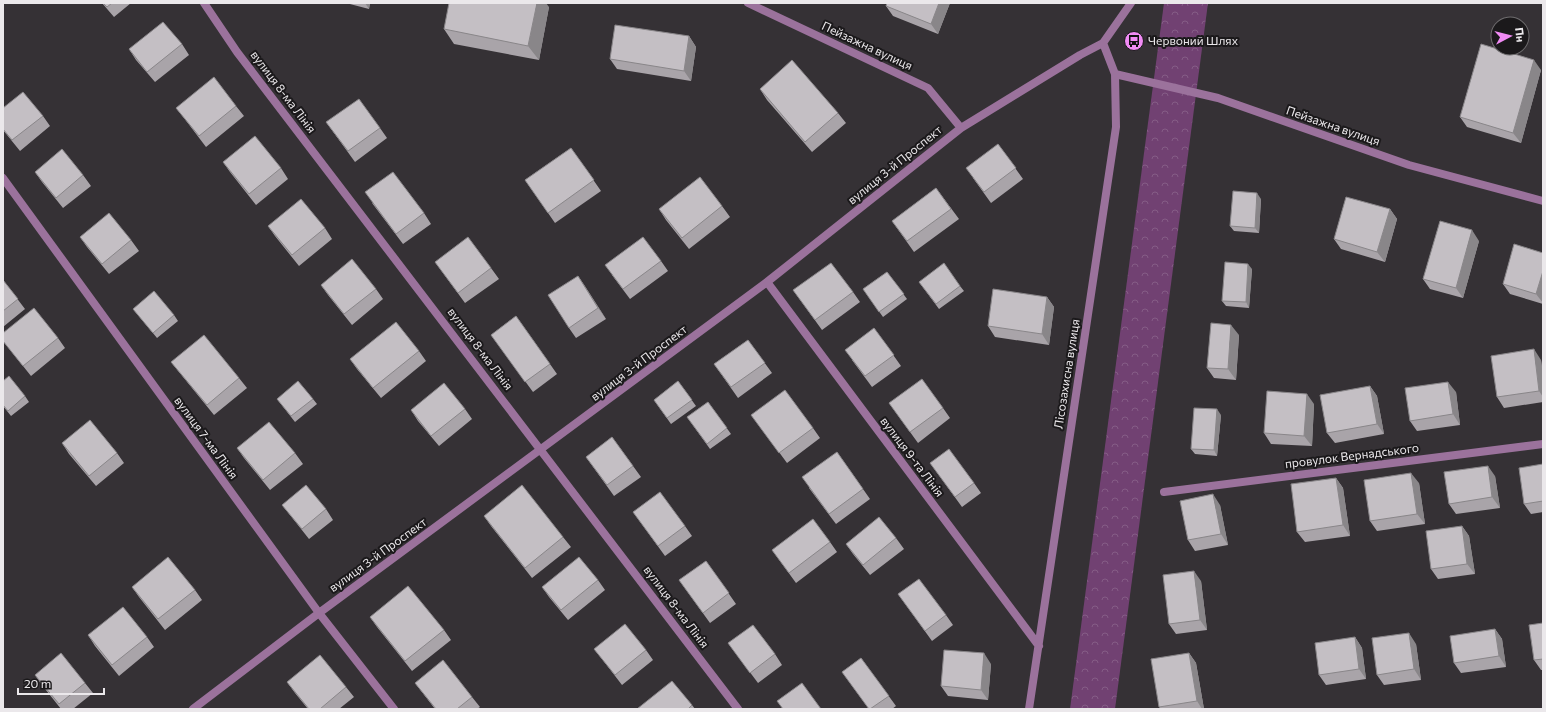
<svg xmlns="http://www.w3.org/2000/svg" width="1546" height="712" font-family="Commissioner,sans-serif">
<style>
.forest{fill:url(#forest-crowns)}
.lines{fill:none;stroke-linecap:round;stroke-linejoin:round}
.street{stroke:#9b729c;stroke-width:8}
.wall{fill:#a9a4a9}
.shaded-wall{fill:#898689}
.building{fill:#c4bfc4;stroke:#898689}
.labels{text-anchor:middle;stroke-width:4;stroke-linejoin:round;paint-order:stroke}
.poi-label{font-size:12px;fill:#ebe8eb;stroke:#1b191b;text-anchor:start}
.street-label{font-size:12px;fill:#ebe8eb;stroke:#1b191b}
</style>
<defs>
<pattern id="forest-crowns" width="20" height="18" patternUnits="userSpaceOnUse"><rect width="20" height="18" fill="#714172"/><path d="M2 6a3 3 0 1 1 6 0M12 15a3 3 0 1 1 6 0" fill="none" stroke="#855c86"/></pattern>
</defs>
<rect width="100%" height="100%" fill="#353135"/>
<path class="forest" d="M1164,3H1208L1115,709H1070Z"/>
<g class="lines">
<path class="street" d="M204,3L237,52L738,709
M748,3L928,88L961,128
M1115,74L1218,98L1409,165L1543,201
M3,178L319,613L394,709
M767,282L1039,646
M1164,492L1543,444
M193,709L319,613L767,282L961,128L1080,55L1103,43L1131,3
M1029,709L1116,127L1115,74L1103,43"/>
</g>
<path class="wall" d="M102,3H131L114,17Z
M346,3H370L369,9Z
M950,3L938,34L893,16L886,6Z
M549,7L539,60L454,44L444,29Z
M689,36L696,47L691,81L617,69L610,59Z
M182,44L189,55L155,82L136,60L129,49Z
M1541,70L1521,143L1467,127L1460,117Z
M760,89L838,113L846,123L812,152L767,100Z
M236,106L244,116L206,147L184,118L176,108Z
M3,108L43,116L50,126L20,151L3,130Z
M326,122L380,128L387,138L355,162Z
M998,144L1023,179L991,203L973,178Z
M571,148L601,191L555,223L525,180Z
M223,162L281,168L288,179L256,205L230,172Z
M35,172L83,175L91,186L63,208L42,182Z
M936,188L959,219L914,252L892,221Z
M1261,199L1259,233L1234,231L1230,226Z
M372,203L424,213L431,224L403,244Z
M722,206L730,217L689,249L666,220L659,209Z
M1390,209L1397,219L1385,262L1341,249L1334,239Z
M268,226L325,228L332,239L299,266L275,236Z
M80,237L131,240L139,251L109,274L87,247Z
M1479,241L1463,298L1430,289L1423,279Z
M1543,253V304L1510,294L1503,284Z
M661,261L668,271L630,299L612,275Z
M435,262L491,268L499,279L465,303Z
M1252,269L1249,308L1226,306L1222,301Z
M887,272L907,299L883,317L863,289Z
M578,276L606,319L576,338L569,328Z
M3,280L25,309L3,327Z
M919,282L960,286L964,291L939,309Z
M321,285L376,289L383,299L352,325L328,295Z
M793,290L853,292L860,302L822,330Z
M1047,297L1054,307L1049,345L995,337L988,326Z
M133,309L174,315L178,321L157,338Z
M516,316L557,374L533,392L491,335Z
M874,328L901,366L872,387L852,360Z
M3,333L58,338L65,348L31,376L3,341Z
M1239,335L1236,380L1214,378L1207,368Z
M748,340L772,373L738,398L714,364Z
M419,351L426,361L381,398L357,369L350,359Z
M1541,360L1543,376V402L1504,408L1497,397Z
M171,362L239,378L247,388L214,415L179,372Z
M3,381L25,396L29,402L11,416L3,406Z
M678,381L696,406L671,424L654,400Z
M1370,386L1377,396L1384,434L1335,443L1327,433Z
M1456,392L1460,425L1417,431L1410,421Z
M277,399H313L317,404L295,422Z
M708,402L731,434L710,449L687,417Z
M889,403L943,408L950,418L918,443Z
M1314,404L1312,446L1271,444L1264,433Z
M465,409L472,419L439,446L418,421L411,410Z
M1221,415L1217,456L1195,454L1191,449Z
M759,425L813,428L820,438L787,463Z
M612,437L641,477L614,496L586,457Z
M62,443L117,453L124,463L96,486L69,454Z
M237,448L295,453L303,464L270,490L244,458Z
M837,452L870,499L836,524L809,488Z
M930,463L974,483L981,493L962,507Z
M1543,464V512L1531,514L1524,504Z
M1495,476L1500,508L1456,514L1449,504Z
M1336,478L1343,488L1350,536L1305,542L1297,532Z
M1419,483L1425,524L1377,531L1370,521Z
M282,505L326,509L333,520L309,539L290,515Z
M1220,505L1228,545L1195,551L1188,540Z
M633,512L685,526L692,536L665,556Z
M484,516L563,537L571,547L532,578L491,526Z
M1462,526L1469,536L1475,574L1438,579L1431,569Z
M896,538L904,549L870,575L853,554L846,544Z
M830,542L837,552L796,583L772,550Z
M706,561L736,604L710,623L679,580Z
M598,580L605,590L568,620L549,597L542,587Z
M1201,581L1207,630L1176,634L1169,624Z
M132,587L195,590L202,600L165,630L139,597Z
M898,594L946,615L953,625L932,641Z
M370,617L444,630L451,640L412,671L377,627Z
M1543,623V670H1541L1534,660Z
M1495,629L1502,639L1506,667L1461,673L1454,663Z
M88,635L147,637L154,647L119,676L95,646Z
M1355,637L1362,648L1366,679L1326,685L1319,675Z
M728,643L775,654L782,665L758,683Z
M1416,644L1421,680L1384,685L1377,675Z
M594,649L646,650L653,660L622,685L602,659Z
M1189,653L1196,663L1204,709H1161L1159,707Z
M861,658L896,706L892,709H869L842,672Z
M991,664L988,700L948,696L941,686Z
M35,675L85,683L93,693L73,709H61L42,685Z
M287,682L346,687L354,697L339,709H308L295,693Z
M415,683L472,697L480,707L477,709H435Z
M692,705L695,709H637Z"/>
<path class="shaded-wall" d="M365,3H370L369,9Z
M537,3H546L549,7L539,60L528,46Z
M939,3H950L938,34L931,24Z
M689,36L696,47L691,81L684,71Z
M1534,60L1541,70L1521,143L1513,133Z
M1257,193L1261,199L1259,233L1255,228Z
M1390,209L1397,219L1385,262L1377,252Z
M1472,230L1479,241L1463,298L1456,288Z
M1248,264L1252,269L1249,308L1246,302Z
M1543,271V303L1536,294Z
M578,276L585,286L606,319L598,308Z
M1047,297L1054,307L1049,345L1042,334Z
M1231,325L1239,335L1236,380L1228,369Z
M1534,349L1541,360L1543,376V397L1539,391Z
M1448,382L1456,392L1460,425L1453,414Z
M1370,386L1377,396L1384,434L1377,424Z
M1307,394L1314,404L1312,446L1304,436Z
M1217,409L1221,415L1217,456L1214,450Z
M1488,466L1495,476L1500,508L1492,497Z
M1411,473L1419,483L1425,524L1417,514Z
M1336,478L1343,488L1350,536L1343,525Z
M1213,494L1220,505L1228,545L1221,534Z
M1462,526L1469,536L1475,574L1467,564Z
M1194,571L1201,581L1207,630L1200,620Z
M1495,629L1502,639L1506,667L1499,656Z
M1409,633L1416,644L1421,680L1414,669Z
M1355,637L1362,648L1366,679L1359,669Z
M984,653L991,664L988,700L981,690Z
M1189,653L1196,663L1204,709H1202L1197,701Z"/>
<path class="building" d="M103,3H112L107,7Z
M449,3H537L528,46L444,29Z
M887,3H939L931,24L886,6Z
M163,22L182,44L147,72L129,49Z
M615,25L689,36L684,71L610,59Z
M1481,44L1534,60L1513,133L1460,117Z
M792,60L838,113L805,142L760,89Z
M214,77L236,106L199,136L176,108Z
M23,92L43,116L12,140L3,129V108Z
M359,99L380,128L348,151L326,122Z
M255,136L281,168L249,194L223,162Z
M998,144L1016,168L984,192L966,168Z
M571,148L594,180L548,213L525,180Z
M62,149L83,175L56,198L35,172Z
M393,172L424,213L396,234L365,192Z
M700,177L722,206L682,238L659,209Z
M936,188L951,209L907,241L892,221Z
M1233,191L1257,193L1255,228L1230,226Z
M1346,197L1390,209L1377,252L1334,239Z
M301,199L325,228L292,255L268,226Z
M109,213L131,240L102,264L80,237Z
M1440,221L1472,230L1456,288L1423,279Z
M468,237L491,268L458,293L435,262Z
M643,237L661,261L623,289L605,265Z
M1514,244L1543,253V271L1536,294L1503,284Z
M352,259L376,289L344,314L321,285Z
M1225,262L1248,264L1246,302L1222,301Z
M831,263L853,292L815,320L793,290Z
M944,263L960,286L936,304L919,282Z
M887,272L904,294L879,312L863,289Z
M578,276L598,308L569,328L548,295Z
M3,280L18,299L3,311Z
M993,289L1047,297L1042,334L988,326Z
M154,291L174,315L153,333L133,309Z
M34,308L58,338L23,366L3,341V333Z
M516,316L550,364L525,382L491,335Z
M396,322L419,351L373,388L350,359Z
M1211,323L1231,325L1228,369L1207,368Z
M874,328L894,355L865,376L845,350Z
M204,335L239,378L207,405L171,362Z
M748,340L765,363L731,387L714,364Z
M1534,349L1539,391L1497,397L1491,356Z
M9,376L25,396L8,411L3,405V381Z
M922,379L943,408L910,432L889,403Z
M298,381L313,399L291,416L277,399Z
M678,381L692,400L667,418L654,400Z
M1448,382L1453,414L1410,421L1405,388Z
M444,383L465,409L431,436L411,410Z
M1370,386L1377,424L1327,433L1320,395Z
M785,390L813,428L779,453L751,415Z
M1267,391L1307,394L1304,436L1264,433Z
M708,402L727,428L707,444L687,417Z
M1194,408L1217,409L1214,450L1191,449Z
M90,420L117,453L89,476L62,443Z
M269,422L295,453L263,480L237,448Z
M612,437L633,466L607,485L586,457Z
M949,449L974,483L955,497L930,463Z
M837,452L863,489L829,514L802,477Z
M1543,464V501L1524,504L1519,468Z
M1488,466L1492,497L1449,504L1444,472Z
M1411,473L1417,514L1370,521L1364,480Z
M1336,478L1343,525L1297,532L1291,484Z
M306,485L326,509L302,529L282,505Z
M522,485L563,537L525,568L484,516Z
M660,492L685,526L658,546L633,512Z
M1213,494L1221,534L1188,540L1180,501Z
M879,517L896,538L863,565L846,544Z
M813,519L830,542L789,573L772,550Z
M1462,526L1467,564L1431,569L1426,531Z
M168,557L195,590L158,619L132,587Z
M579,557L598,580L561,610L542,587Z
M706,561L729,593L703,613L679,580Z
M1194,571L1200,620L1169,624L1163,575Z
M919,579L946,615L925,631L898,594Z
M408,586L444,630L405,661L370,617Z
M123,607L147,637L112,665L88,635Z
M1543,623V659L1534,660L1529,625Z
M625,624L646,650L615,675L594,649Z
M753,625L775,654L750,673L728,643Z
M1495,629L1499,656L1454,663L1450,636Z
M1409,633L1414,669L1377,675L1372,638Z
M1355,637L1359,669L1319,675L1315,643Z
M944,650L984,653L981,690L941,686Z
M61,653L85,683L59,704L35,675Z
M1189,653L1197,701L1159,707L1151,659Z
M320,655L346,687L320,709H309L287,682Z
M861,658L889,696L870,709H869L842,672Z
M443,660L472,697L457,709H436L415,683Z
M672,681L692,705L688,709H637Z
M802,683L821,709H783L777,701Z"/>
<defs>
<g id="bus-disc" transform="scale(1)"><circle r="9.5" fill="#f18bf5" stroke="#1b191b"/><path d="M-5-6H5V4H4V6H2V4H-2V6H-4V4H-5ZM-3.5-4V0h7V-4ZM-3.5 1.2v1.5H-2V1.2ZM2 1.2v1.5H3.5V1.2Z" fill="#111"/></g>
</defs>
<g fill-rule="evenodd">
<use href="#bus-disc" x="1134" y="41"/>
</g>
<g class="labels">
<g class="poi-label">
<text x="1148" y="45">Червоний Шлях</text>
</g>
<g class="street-label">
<text transform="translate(867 46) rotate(25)" y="4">Пейзажна вулиця</text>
<text transform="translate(283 92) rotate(53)" y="4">вулиця 8-ма Лінія</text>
<text transform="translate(1333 126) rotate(19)" y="4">Пейзажна вулиця</text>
<text transform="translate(895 165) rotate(-39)" y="4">вулиця 3-й Проспект</text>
<text transform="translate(480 349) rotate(53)" y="4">вулиця 8-ма Лінія</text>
<text transform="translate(639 363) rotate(-37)" y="4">вулиця 3-й Проспект</text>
<text transform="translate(1067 374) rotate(-81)" y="4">Лісозахисна вулиця</text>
<text transform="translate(206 438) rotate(54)" y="4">вулиця 7-ма Лінія</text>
<text transform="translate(1352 456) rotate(-7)" y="4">провулок Вернадського</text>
<text transform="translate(912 457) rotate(53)" y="4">вулиця 9-та Лінія</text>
<text transform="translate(378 555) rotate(-36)" y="4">вулиця 3-й Проспект</text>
<text transform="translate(676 607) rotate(53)" y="4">вулиця 8-ма Лінія</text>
</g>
</g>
<rect width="1546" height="712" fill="none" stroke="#ebe8eb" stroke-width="8"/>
<g transform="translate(1510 36) rotate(83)"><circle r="19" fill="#1b191b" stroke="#6e6c6e"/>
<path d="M0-3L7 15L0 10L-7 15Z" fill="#f18bf5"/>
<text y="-6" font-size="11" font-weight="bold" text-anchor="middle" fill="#ebe8eb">Пн</text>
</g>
<path d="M18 688v6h86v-6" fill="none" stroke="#ebe8eb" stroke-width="2"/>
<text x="24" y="688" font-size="12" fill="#ebe8eb" stroke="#1b191b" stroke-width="3" paint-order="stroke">20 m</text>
</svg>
